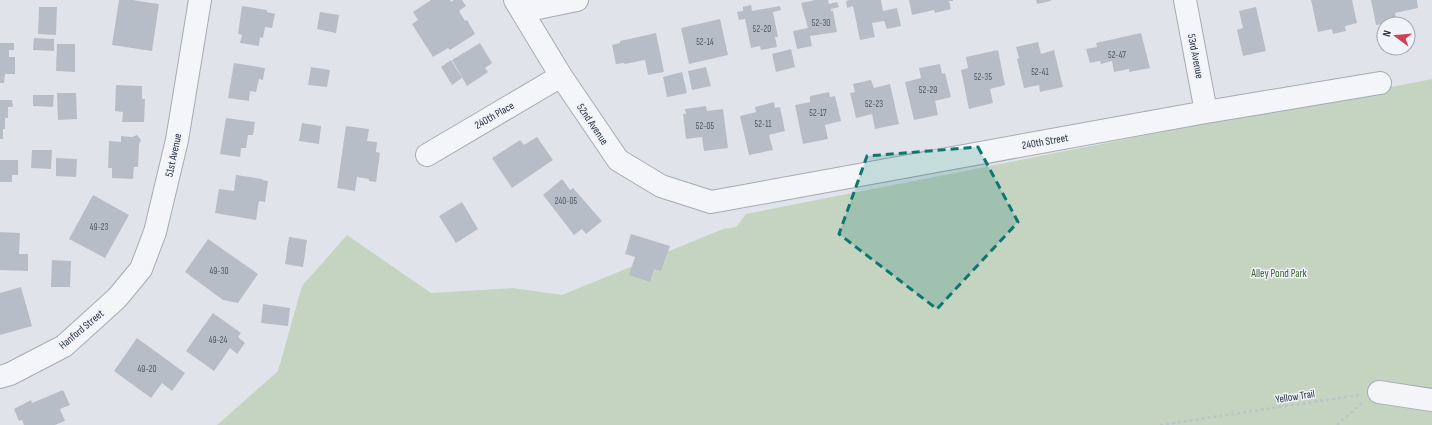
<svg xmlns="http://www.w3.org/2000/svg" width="1432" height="425" font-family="'Sofia Sans Condensed',sans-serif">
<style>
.green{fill:#c5d4c1}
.building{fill:#b7bdc7}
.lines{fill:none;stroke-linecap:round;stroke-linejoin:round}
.minor-casing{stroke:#a5abb4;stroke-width:24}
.path{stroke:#bec2c9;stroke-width:2.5;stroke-dasharray:3 3;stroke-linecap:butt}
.minor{stroke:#f3f5f8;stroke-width:22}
.marked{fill:#0f766e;fill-opacity:0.2;stroke:#0f766e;stroke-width:3;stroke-dasharray:8 5;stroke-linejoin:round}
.labels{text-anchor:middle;stroke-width:3;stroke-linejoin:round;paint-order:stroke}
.number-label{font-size:9px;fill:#4c5463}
.street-label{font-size:11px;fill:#283142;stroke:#f0f3f7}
.park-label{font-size:11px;fill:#3c5e34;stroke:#f0f3f7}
</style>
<rect width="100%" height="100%" fill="#e0e4ea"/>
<path class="green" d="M1432,79V425H217L278,371L302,286L347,235L431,293L513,288L562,295L723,229L736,227L746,214Z"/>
<path class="building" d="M119,0H132L159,4L152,51L112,45Z
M431,0H450L451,2L454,0H462L466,6L459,11L465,21L467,20L475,34L450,50L448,48L433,57L412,24L418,20L413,12Z
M816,0H828L829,4L837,2L839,7L831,9V11H833L837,32L810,36L812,46L797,49L793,31L808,28L801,3Z
M850,0H881L883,11L897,8L901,26L887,29L884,21L872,23L875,37L860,40L853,6L847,8L846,1Z
M909,0H953V1H949L951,9L935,13L934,10L912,15Z
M1036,0H1051V1L1037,4Z
M1311,0H1352L1357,23L1345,26L1346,31L1333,34L1332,29L1318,32Z
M1371,0H1417L1418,8L1395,13L1397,21L1376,25Z
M751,5L752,11L780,6L781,10L773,12L778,37H775L777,47L761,50L760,46L751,48L745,19L739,20L737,12L743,11V7Z
M242,6L267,10V12L275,14L272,28L265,27L263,38L260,37L259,46L240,43L242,35L238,34Z
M39,7H57L56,35L38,34Z
M1256,7L1266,51L1243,56L1237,30L1243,28L1239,11Z
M320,12L339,15L336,33L317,29Z
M720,19L728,55L689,64L681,28Z
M656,33L664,72L648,75L645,60L625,64L624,63L616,64L612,45L620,43V41Z
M1141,33L1150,68L1129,72V69L1114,72L1112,61L1101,64L1100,61L1090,63L1086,49L1097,47L1096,43Z
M34,38L54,39V51L33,50Z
M1038,42L1041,54L1054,50L1063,87L1040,92L1039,85L1024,88L1017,59L1019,58L1016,47Z
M0,43H14V50H9V57H15V74H5L4,83H0Z
M480,43L492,63L485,68L488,72L467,86L452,60Z
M57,44H75V72L56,71Z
M791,49L795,67L776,72L772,54Z
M998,50L1005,85L990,89L993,103L969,109L961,70L968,68L966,57Z
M451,60L462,78L452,85L441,67Z
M234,63L265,68L263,80L259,79L256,92L250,91L249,101L228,98Z
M940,64L942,74L945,73L951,97L935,101L938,115L914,120L905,82L921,78L919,68Z
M311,67L330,70L327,87L308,85Z
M706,67L711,86L692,90L688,71Z
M682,72L687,93L667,97L663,77Z
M871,80L874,88L890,84L899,124L875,129L872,114L856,118L850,93L855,92L853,84Z
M116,85L142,86V99H145L144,122H122L123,112L115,111Z
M829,92L830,97L835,96L841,121L825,125L828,139L803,144L795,105L810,102V96Z
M57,93H76L77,119L58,120Z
M33,95H54L53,107L33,106Z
M0,100H12L13,107H8V118H5V129H3V139H0Z
M774,102L775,108L780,107L785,131L769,135L773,150L749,155L740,116L756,112L755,107Z
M706,106L707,111L723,109L728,148L704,151L702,137L686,139L683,114H686L685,109Z
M226,118L255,122L253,135H248L246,148H241L240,157L220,154Z
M302,123L321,126L319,144L299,141Z
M346,126L369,129L367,141L377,142L376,152L380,153L376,182L369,181V179L357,177L355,191L337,188Z
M137,135L141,140L139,144L138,167H134L133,179L112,178V168H108L109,141L121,142V136L132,137Z
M537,137L553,160L512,188L492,158L520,140L524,145Z
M32,150H52L51,169L31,168Z
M56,158L77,159L76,177L56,176Z
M0,160H18V175H12V182H0Z
M236,175L262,179V180L268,181L265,202L259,201L256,220L215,213L219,189L234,191Z
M562,179L570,190L573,188L602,221L586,234L582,229L574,235L543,195Z
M93,195L129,215L105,258L69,239Z
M462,202L478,229L456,243L439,216Z
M0,232L20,233L19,254H28V271L0,270Z
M631,234L670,246L661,271L654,269L650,282L629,275L635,257L625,254Z
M289,237L307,240L303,267L285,264Z
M208,239L258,274L238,303L223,300L185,272Z
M52,260L71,261L70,287H51Z
M21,287L32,326L0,335V293Z
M263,304L290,308L288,326L261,323Z
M213,313L241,333L238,337L245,343L237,354L230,348L214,371L186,351Z
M137,338L185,373L172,391L162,383L151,398L114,371Z
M63,390L70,405L60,409L65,421L55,425H24L22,420L19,421L14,409L31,400L32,403Z"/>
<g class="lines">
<g class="minor-casing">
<path id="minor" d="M515,0L561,76L618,160L661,186L711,202L1206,112L1380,83
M1185,0L1206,112
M523,11L577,0
M427,155L561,76
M0,377L10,374L64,346L117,298L141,269L155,232L177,140L200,0
M1379,392L1432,400"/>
</g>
<path class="path" d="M1160,425L1359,395
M1337,425L1362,403"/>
<use href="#minor" class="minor"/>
</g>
<path class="marked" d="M978,147L1018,222L937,309L839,234L867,156Z"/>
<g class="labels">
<g class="number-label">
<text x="821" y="26">52-30</text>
<text x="762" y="32">52-20</text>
<text x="705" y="45">52-14</text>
<text x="1117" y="58">52-47</text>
<text x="1040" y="75">52-41</text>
<text x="983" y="80">52-35</text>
<text x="928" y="93">52-29</text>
<text x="874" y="107">52-23</text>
<text x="818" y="116">52-17</text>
<text x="763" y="127">52-11</text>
<text x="705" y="129">52-05</text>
<text x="566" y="204">240-05</text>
<text x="99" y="230">49-23</text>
<text x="219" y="274">49-30</text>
<text x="218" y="343">49-24</text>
<text x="147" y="372">49-20</text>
</g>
<g class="street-label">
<text transform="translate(1196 56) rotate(79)" y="4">53rd Avenue</text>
<text transform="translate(494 115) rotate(-30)" y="4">240th Place</text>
<text transform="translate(593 124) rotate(56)" y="4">52nd Avenue</text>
<text transform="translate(1045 141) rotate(-10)" y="4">240th Street</text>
<text transform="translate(173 155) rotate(-78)" y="4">51st Avenue</text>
<text transform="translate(81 329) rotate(-40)" y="4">Hanford Street</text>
<text transform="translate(1295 396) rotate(-9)" y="4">Yellow Trail</text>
</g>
<g class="park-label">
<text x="1279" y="277">Alley Pond Park</text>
</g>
</g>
<g transform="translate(1396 36) rotate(286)"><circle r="19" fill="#f0f3f7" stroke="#a0a5af"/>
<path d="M0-3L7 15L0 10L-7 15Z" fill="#d53e54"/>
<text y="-6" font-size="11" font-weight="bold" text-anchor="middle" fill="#283142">N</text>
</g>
</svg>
